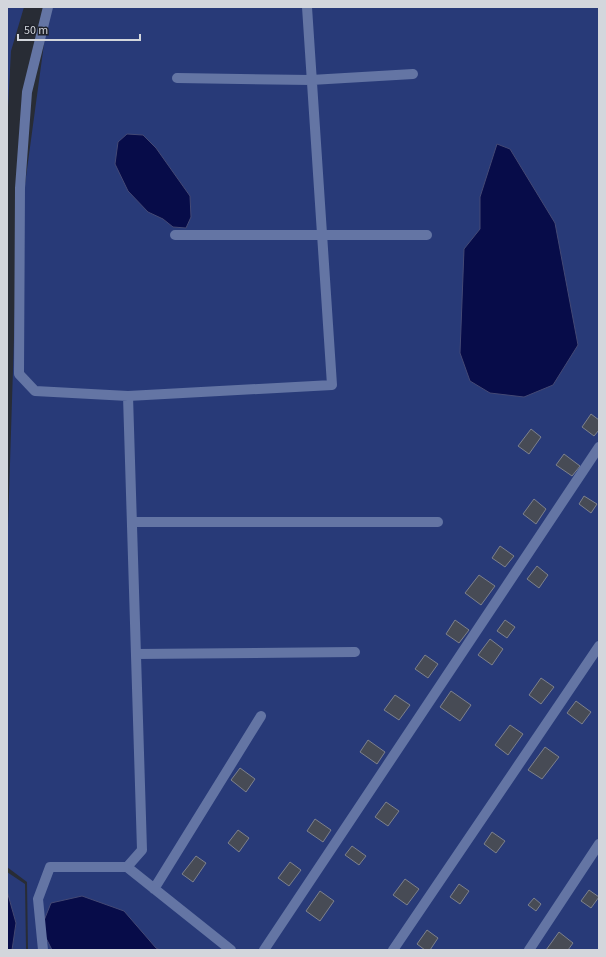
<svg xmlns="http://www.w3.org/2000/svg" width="606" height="957" font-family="'Source Sans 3',sans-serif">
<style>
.green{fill:#283a78}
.water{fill:#070c49;stroke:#444975}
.building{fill:#474b55;stroke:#7d818d}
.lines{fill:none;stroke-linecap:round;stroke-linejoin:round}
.minor{stroke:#6475a4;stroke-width:10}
</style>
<rect width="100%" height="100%" fill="#282c35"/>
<path class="green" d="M7,7H24L11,51L7,126Z
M49,7H599V950H28L27,882L7,867V558L17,243Z
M7,872L25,884L26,950H12L16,923L7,891Z"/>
<path class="water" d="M127,134L143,135L156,148L190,196L191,217L186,228L173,227L163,219L148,212L128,191L115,164L118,142Z
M497,144L510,149L555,223L578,345L553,385L524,397L490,393L470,381L460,353L464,249L480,229V197Z
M7,891L16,923L12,950H7Z
M82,896L124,911L156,948L160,950H52L41,928L51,903Z"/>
<path class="building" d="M591,414L599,420V430L594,436L582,427Z
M531,429L541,437L529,454L518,446Z
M564,454L580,466L572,476L556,465Z
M584,496L597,504L591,513L579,504Z
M534,499L546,509L536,524L523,514Z
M500,546L514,556L505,567L492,558Z
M537,566L548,575L539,588L527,579Z
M479,575L495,586L481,605L465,593Z
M455,620L469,630L459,643L446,634Z
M505,620L515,627L507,638L497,631Z
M490,639L503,649L492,665L478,655Z
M425,655L438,664L428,678L415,669Z
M541,678L554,687L541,704L529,695Z
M451,691L471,705L460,721L440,707Z
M395,695L410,705L399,720L384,710Z
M576,701L591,712L582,724L567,713Z
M510,725L523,734L508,755L495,745Z
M368,740L385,752L377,764L360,752Z
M545,747L559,757L542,779L528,770Z
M240,768L255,779L246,792L231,780Z
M386,802L399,811L388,826L375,817Z
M315,819L331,830L323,842L307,831Z
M238,830L249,838L239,852L228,843Z
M492,832L505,841L496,853L484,844Z
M352,846L366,856L359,865L345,855Z
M196,856L206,863L193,882L182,874Z
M290,862L301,870L289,886L278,878Z
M405,879L419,889L407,905L393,895Z
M459,884L469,891L460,904L450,897Z
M589,890L599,897L591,908L581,901Z
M320,891L334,901L320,921L306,911Z
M534,898L541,904L536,911L528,905Z
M427,930L438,938L430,950H425L417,944Z
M559,932L573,943L568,950H546Z"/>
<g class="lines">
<path class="minor" d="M48,7L27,92L20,188L19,374L35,391L128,396L332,385L307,7
M177,78L311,80L413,74
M175,235H427
M132,522H438
M136,654L355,652
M127,867L142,850L128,396
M154,889L261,716
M43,950L38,899L50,867H127L231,950
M264,950L599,447
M393,950L599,646
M529,950L599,844"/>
</g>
<rect width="606" height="957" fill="none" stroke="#d3d6dc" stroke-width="16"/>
<path d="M18 34v6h122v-6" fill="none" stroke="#d3d6dc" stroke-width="2"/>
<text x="24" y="34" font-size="12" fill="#d3d6dc" stroke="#1f222b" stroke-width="3" paint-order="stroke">50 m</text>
</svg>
